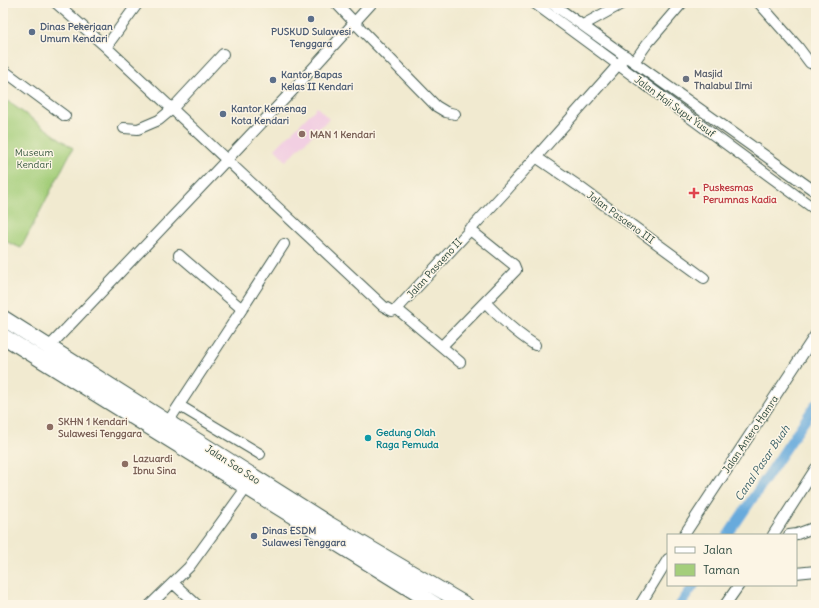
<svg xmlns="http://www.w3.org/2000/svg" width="819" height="608" font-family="Delius,sans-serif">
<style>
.built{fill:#f2cfe2}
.green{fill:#a4ce7a;stroke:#628657}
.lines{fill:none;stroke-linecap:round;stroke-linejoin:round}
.canal{stroke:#67aadc;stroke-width:10}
.street-casing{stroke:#3e574b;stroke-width:12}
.secondary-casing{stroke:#3e574b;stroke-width:17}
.street{stroke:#fff;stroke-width:10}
.secondary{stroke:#fff;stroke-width:15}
.service-dot{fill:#5c6f8a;stroke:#fcf5e5;stroke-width:1.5}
.worship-dot{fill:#6b7280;stroke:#fcf5e5;stroke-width:1.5}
.education-dot{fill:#8d6e63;stroke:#fcf5e5;stroke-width:1.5}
.health-dot{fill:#e0444e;stroke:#fcf5e5;stroke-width:1.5}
.culture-dot{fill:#0f9aa8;stroke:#fcf5e5;stroke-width:1.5}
.labels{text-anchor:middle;stroke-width:3;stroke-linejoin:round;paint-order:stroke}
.service-label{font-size:10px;font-weight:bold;fill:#4e5e75;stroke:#fcf5e5;text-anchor:start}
.worship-label{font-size:10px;font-weight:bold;fill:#5b616d;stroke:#fcf5e5;text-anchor:start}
.street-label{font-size:10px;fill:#1f3d34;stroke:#fcf5e5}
.education-label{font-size:10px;font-weight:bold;fill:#785e54;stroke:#fcf5e5;text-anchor:start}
.park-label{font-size:10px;fill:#3a5a42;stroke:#fcf5e5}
.health-label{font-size:10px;font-weight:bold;fill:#be3a42;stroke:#fcf5e5;text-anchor:start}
.culture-label{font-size:10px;font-weight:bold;fill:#0d838f;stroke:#fcf5e5;text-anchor:start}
.water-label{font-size:11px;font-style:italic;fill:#355e66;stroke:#fcf5e5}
</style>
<rect width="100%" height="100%" fill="#fcf5e5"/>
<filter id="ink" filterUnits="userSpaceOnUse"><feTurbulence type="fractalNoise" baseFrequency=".025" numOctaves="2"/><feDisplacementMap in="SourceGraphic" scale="8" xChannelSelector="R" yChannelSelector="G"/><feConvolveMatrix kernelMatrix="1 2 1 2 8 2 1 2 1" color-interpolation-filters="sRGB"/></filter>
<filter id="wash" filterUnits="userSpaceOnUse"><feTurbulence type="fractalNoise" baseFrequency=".012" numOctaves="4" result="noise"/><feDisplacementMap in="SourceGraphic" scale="16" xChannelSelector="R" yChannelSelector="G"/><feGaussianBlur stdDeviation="0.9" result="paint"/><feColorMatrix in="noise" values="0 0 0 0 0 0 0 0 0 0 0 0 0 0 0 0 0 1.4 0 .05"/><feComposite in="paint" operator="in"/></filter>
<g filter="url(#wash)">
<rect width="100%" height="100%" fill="#f1ead0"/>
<path class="built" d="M317,107L329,119L286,161L275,149Z"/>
<path class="green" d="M3,98L73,148L21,248L3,240Z"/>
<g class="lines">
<path class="canal" d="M728,535L816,404
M680,605L694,585"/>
</g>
</g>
<g filter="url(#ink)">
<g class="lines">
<g class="street-casing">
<path id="street" d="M56,3L106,47L383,306L392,311L397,309L505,192L626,56
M336,3L354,22L436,106L446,112L455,114
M534,3L816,210
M551,3L816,192
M759,3L798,47L810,63
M583,25L623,3
M106,47L138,3
M634,62L646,45L682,3
M3,70L65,116
M124,128L138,129L159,120L171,110L223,54
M536,157L577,185L704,278
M485,302C501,319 516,333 535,345
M242,309L284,244
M397,309L460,362
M442,346L516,270L514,265L469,229
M49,347L294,89L372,3
M180,406L260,454
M168,422L242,309L179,255
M684,535L816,334
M773,535L816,468
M789,535L797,534L816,527
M796,573L816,571
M173,583L197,605
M150,605L189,567L247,487
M640,605L668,559
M725,605L739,585"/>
</g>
<g class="secondary-casing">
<path id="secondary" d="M3,318L327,523L466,605
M3,336L436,605"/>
</g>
<use href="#street" class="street"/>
<use href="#secondary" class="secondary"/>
</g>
</g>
<g class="service-dot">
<circle cx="311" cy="19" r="4"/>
<circle cx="32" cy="32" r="4"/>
<circle cx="273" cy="80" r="4"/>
<circle cx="223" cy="114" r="4"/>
<circle cx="254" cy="536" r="4"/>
</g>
<circle class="worship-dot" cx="686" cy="79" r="4"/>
<g class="education-dot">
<circle cx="302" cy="134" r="4"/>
<circle cx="50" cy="427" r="4"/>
<circle cx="125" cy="464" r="4"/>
</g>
<path class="health-dot" d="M692 187h4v4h4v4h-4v4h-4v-4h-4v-4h4z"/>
<circle class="culture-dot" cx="368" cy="438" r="4"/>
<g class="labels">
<g class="service-label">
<text x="40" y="30">Dinas Pekerjaan<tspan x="40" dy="12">Umum Kendari</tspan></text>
<text x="311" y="35" text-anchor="middle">PUSKUD Sulawesi<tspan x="311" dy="12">Tenggara</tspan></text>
<text x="281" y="78">Kantor Bapas<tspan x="281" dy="12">Kelas II Kendari</tspan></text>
<text x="231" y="112">Kantor Kemenag<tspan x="231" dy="12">Kota Kendari</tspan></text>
<text x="262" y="534">Dinas ESDM<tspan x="262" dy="12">Sulawesi Tenggara</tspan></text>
</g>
<g class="worship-label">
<text x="694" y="77">Masjid<tspan x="694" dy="12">Thalabul Ilmi</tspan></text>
</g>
<g class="street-label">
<text transform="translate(675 106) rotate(36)" y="4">Jalan Haji Supu Yusuf</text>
<text transform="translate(621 217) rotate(36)" y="4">Jalan Pasaeno III</text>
<text transform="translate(434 268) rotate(-48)" y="4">Jalan Pasaeno II</text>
<text transform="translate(750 434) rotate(-56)" y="4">Jalan Antero Hamra</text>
<text transform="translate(233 464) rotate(33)" y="4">Jalan Sao Sao</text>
</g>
<g class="education-label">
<text x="310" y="138">MAN 1 Kendari</text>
<text x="58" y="425">SKHN 1 Kendari<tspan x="58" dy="12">Sulawesi Tenggara</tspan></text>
<text x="133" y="462">Lazuardi<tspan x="133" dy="12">Ibnu Sina</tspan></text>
</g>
<g class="park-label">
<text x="34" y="156">Museum<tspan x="34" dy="12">Kendari</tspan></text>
</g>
<g class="health-label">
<text x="703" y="191">Puskesmas<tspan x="703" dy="12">Perumnas Kadia</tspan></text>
</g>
<g class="culture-label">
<text x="376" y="436">Gedung Olah<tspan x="376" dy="12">Raga Pemuda</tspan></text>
</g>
<g class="water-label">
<text transform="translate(762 463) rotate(-56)" y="4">Canal Pasar Buah</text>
</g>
</g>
<rect width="819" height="608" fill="none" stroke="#fcf5e5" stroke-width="16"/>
<rect x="667" y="534" width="130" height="52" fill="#fcf5e5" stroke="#a4ab9e"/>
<rect x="675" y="547" width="20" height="6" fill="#ffffff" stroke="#a4ab9e"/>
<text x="703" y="554" font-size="12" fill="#1f3d34">Jalan</text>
<rect x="675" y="564" width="20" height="12" fill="#a4ce7a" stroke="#a4ab9e"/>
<text x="703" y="574" font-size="12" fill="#1f3d34">Taman</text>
</svg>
